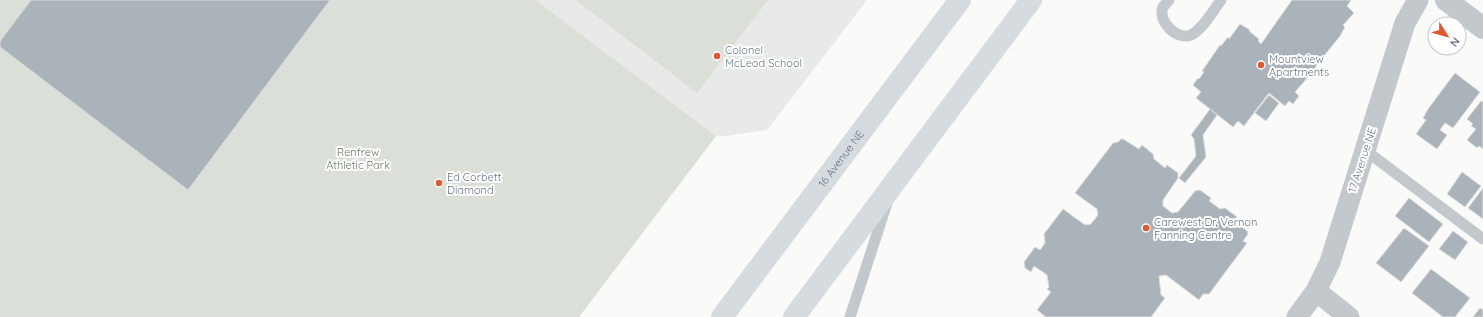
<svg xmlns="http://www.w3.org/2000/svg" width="1483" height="317" font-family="Quicksand,sans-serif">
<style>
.built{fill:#e8e9e9}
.green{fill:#dadfd7}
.building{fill:#aab3b9;stroke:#dcdcda}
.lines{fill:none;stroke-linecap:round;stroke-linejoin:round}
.service{stroke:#c3c8cc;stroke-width:11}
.minor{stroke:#c3c8cc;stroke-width:21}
.tertiary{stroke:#c3c8cc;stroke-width:22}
.trunk{stroke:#d6dbdf;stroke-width:22}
.poi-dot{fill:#e4572e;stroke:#fff;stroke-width:1.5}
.labels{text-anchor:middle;stroke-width:4;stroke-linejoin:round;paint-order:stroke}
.poi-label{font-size:11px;fill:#657683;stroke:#fff;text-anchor:start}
.park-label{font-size:11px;fill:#687a64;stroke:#fff}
.street-label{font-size:11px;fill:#657683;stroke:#fff}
</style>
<rect width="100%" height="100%" fill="#fafaf8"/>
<path class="built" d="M536,0H867L767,130L726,136H716Z"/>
<path class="green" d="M0,0H536L716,136L579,317H0Z
M576,0H768L697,93Z"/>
<path class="building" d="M31,0H330L188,190L0,47V41Z
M1292,0H1351L1347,6L1354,13L1343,25L1345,27L1340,36L1315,67L1316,68L1295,92L1299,96L1293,104L1289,101L1285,106L1269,93L1244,126L1238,121L1233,127L1196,98L1201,92L1193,85L1198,78L1199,79L1204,72L1202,71L1220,45L1221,46L1228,37L1229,39L1240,24L1250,30L1249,31L1259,39L1258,41L1261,44Z
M1455,73L1480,92L1453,128L1445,123L1440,130L1447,135L1437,149L1416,134L1426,120L1423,118L1428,109Z
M1269,95L1279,103L1266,121L1255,113Z
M1481,101L1483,102V149L1479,146L1477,148L1467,140L1476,129L1471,126L1473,124L1467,119Z
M1210,109L1217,115L1203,135L1206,157L1185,183L1179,178L1196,156L1194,139L1191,135Z
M1121,139H1123L1139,149L1142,145L1153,154L1154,159L1165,168L1167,165L1178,173V178L1163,200V206L1172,213L1178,212L1195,191L1200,190L1211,198L1209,201L1220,209L1225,208L1237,217L1234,221L1247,231L1248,234L1243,241L1247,243L1209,294H1203L1199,300L1166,275L1159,276L1161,295L1165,298L1151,317H1046L1037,310L1051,292L1047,289L1049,287L1047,275L1034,266L1031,272L1025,268L1024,262L1035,247L1040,250L1045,243L1044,234L1063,209L1085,225L1091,224L1098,215L1097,209L1075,193L1113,143L1118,142Z
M1462,172L1481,186L1465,207L1447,194Z
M1483,188V219L1468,208Z
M1409,198L1443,224L1429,242L1395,216Z
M1404,228L1429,246L1401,282L1376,263Z
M1453,231L1468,242L1455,260L1439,249Z
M1431,269L1470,298L1455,317H1443L1412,293Z
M1480,308L1483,310V317H1473Z"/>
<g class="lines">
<path class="service" d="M1169,0C1167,2 1165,5 1163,7C1157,21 1177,41 1191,35C1203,29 1213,11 1221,0
M1365,150L1483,239
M850,317L887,203"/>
<path class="minor" d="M1316,291L1349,317
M1297,317L1316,291L1330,262L1405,23L1418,0"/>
<path class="tertiary" d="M1446,0L1483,28"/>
<g class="trunk">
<path id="s1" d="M722,317L960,0"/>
<path d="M794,317L1031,0"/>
</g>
</g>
<g class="poi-dot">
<circle cx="717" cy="56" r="4"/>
<circle cx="1261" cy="65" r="4"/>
<circle cx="439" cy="183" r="4"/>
<circle cx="1146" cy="228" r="4"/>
</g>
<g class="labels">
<g class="poi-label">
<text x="725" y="54">Colonel<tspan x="725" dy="13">McLeod School</tspan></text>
<text x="1269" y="63">Mountview<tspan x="1269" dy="13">Apartments</tspan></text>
<text x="447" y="181">Ed Corbett<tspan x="447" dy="13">Diamond</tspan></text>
<text x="1154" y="226">Carewest Dr. Vernon<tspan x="1154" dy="13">Fanning Centre</tspan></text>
</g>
<g class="park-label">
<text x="358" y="156">Renfrew<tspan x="358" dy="13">Athletic Park</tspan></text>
</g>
<g class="street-label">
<text dy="4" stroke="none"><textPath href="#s1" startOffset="198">16 Avenue NE</textPath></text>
<text transform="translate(1362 160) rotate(-72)" y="4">17 Avenue NE</text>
</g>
</g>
<g transform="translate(1447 36) rotate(127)"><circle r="19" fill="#ffffff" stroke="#c1c8cd"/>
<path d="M0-3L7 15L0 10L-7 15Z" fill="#e4572e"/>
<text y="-6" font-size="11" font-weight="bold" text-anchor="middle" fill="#657683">N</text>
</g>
</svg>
